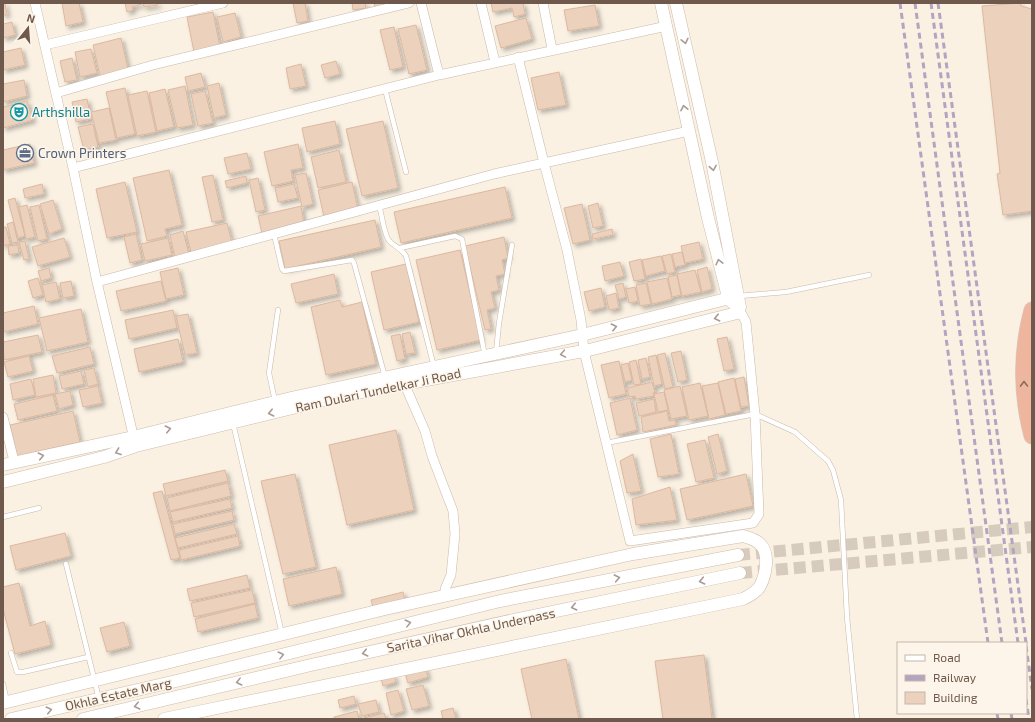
<svg xmlns="http://www.w3.org/2000/svg" width="1035" height="722" font-family="'Exo 2',sans-serif">
<style>
.building{fill:#ecd1bd;stroke:#ddb89f;filter:url(#shadow)}
.lines{fill:none;stroke-linecap:round;stroke-linejoin:round}
.secondary-tunnel{stroke:#d7cbbd;stroke-width:12;stroke-dasharray:12 6;stroke-linecap:butt}
.lane-casing{stroke:#c9b9ab;stroke-width:5.5}
.street-casing{stroke:#c9b9ab;stroke-width:10}
.secondary-casing{stroke:#cebbac;stroke-width:13}
.highway-casing{stroke:#d7d1cd;stroke-width:17}
.lane{stroke:#fff;stroke-width:4.5}
.street{stroke:#fff;stroke-width:9}
.secondary{stroke:#fff;stroke-width:12}
.highway{stroke:#eeb69f;stroke-width:16}
.rail{stroke:#b4a3c1;stroke-width:3;stroke-dasharray:6 4;stroke-linecap:butt}
.oneway{stroke:#a99b94}
.oneway2{stroke:#886c5d}
.labels{text-anchor:middle;stroke-width:3;stroke-linejoin:round;paint-order:stroke}
.culture-label{font-size:13px;fill:#0d838f;stroke:#fdf5e9;text-anchor:start}
.service-label{font-size:13px;fill:#4e5e75;stroke:#fdf5e9;text-anchor:start}
.street-label{font-size:13px;fill:#6f594c;stroke:#fdf5e9}
</style>
<defs>
<filter id="shadow"><feDropShadow dx="3" dy="3" stdDeviation="2" flood-color="#0004"/></filter>
</defs>
<rect width="100%" height="100%" fill="#faf1e3"/>
<path class="building" d="M3,3H5L7,15H3Z
M62,3H79L83,22L66,26Z
M125,3H142V4L132,7L133,10L127,12Z
M143,3H157L158,5L144,7Z
M293,3H305L308,21L297,23Z
M352,3H365L366,8L353,10Z
M374,3H399L375,8Z
M491,3H523L525,14L514,17L512,8L493,12Z
M1020,3L1021,6L1032,9V211L1003,215L997,174L1000,173L982,6Z
M595,5L599,26L568,31L564,10Z
M213,12L220,47L194,52L187,17Z
M235,13L241,37L223,42L217,17Z
M526,18L532,39L501,48L495,26Z
M12,22L15,35L3,38V24Z
M416,25L427,70L409,74L398,29Z
M394,27L403,67L390,70L380,30Z
M121,38L128,69L100,76L93,45Z
M21,48L25,65L3,70V52Z
M91,49L97,73L80,77L75,52Z
M72,58L77,80L65,82L60,61Z
M336,61L340,74L325,78L321,65Z
M301,64L306,86L290,89L286,68Z
M559,72L566,105L538,110L531,78Z
M201,73L205,87L188,91L185,77Z
M24,80L27,96L3,102V84Z
M219,83L226,115L214,118L207,86Z
M185,86L193,125L177,128L168,90Z
M125,88L135,134L117,138L106,92Z
M165,89L174,127L157,131L149,93Z
M147,91L156,132L137,136L128,95Z
M205,91L213,123L198,126L191,94Z
M87,99L91,119L76,122L72,102Z
M27,101L33,120L3,128V107Z
M109,108L116,140L99,143L91,112Z
M335,121L340,144L307,152L302,128Z
M383,121L398,188L362,196L346,129Z
M93,124L98,147L84,150L78,127Z
M30,144L34,163L3,170V150Z
M298,144L303,168L291,170L293,181L272,186L264,152Z
M339,150L346,182L318,188L311,157Z
M247,153L251,169L228,174L224,158Z
M169,170L182,225L165,229L167,236L147,241L133,178Z
M306,173L313,204L302,207L295,175Z
M213,175L223,220L212,222L202,177Z
M246,176L247,183L227,188L225,181Z
M258,178L265,210L256,212L249,180Z
M125,182L137,232L107,238L96,189Z
M352,182L358,209L324,217L318,190Z
M42,184L44,194L25,198L23,189Z
M294,184L298,198L278,202L275,188Z
M505,187L512,218L401,243L394,212Z
M15,198L25,236L18,238L8,200Z
M53,200L62,229L49,234L40,204Z
M598,203L603,226L593,228L588,206Z
M582,204L590,240L573,244L564,208Z
M27,205L35,237L26,239L19,207Z
M39,205L47,239L38,241L30,207Z
M301,206L304,224L262,233L258,216Z
M375,220L381,247L285,269L279,241Z
M13,222L18,242L12,243L7,224Z
M227,223L232,243L191,252L186,232Z
M3,227H6L10,244L3,246Z
M612,229L613,235L593,239L592,234Z
M183,231L189,254L175,258L170,235Z
M136,234L142,260L130,263L124,237Z
M504,237L508,258L502,260L505,274L496,276L499,290L491,292L495,308L487,310L491,329L485,330L465,246Z
M64,238L70,257L38,266L32,247Z
M168,238L172,255L145,261L141,244Z
M25,241L29,259L24,260L19,242Z
M699,242L703,259L685,263L681,246Z
M18,245L19,253L9,255L8,246Z
M460,250L481,340L437,350L416,260Z
M682,252L685,265L675,267L672,254Z
M671,254L675,272L667,274L662,256Z
M661,256L665,271L646,276L642,260Z
M641,259L645,279L634,281L629,262Z
M620,262L624,276L605,281L602,266Z
M406,264L419,322L384,330L371,272Z
M707,267L712,289L702,292L697,270Z
M49,268L51,278L41,281L38,271Z
M178,268L184,295L166,299L160,272Z
M695,270L701,292L682,296L677,274Z
M334,274L338,294L296,303L291,284Z
M677,275L681,295L672,297L668,277Z
M38,278L43,295L33,298L28,281Z
M667,278L672,299L652,304L647,282Z
M71,281L74,296L63,298L60,283Z
M161,281L166,301L121,311L116,291Z
M56,282L60,299L46,302L42,285Z
M623,283L626,297L619,299L615,285Z
M646,283L651,304L640,306L636,285Z
M635,287L638,301L629,303L626,289Z
M601,288L605,307L589,311L584,292Z
M616,293L619,308L609,310L606,296Z
M340,300L342,307L362,302L376,364L326,375L311,307Z
M34,306L38,324L3,332V313Z
M81,309L88,342L47,351L39,318Z
M173,310L177,328L129,339L125,320Z
M188,314L197,353L185,355L176,316Z
M410,332L415,353L406,354L402,334Z
M400,334L405,359L397,361L391,336Z
M38,335L42,352L4,360L3,342Z
M727,337L734,369L724,371L717,339Z
M178,339L183,362L139,372L134,349Z
M90,347L94,364L57,373L52,356Z
M681,351L687,380L678,382L671,353Z
M665,353L673,387L665,389L657,355Z
M656,355L662,384L654,386L648,357Z
M29,356L33,371L8,377L4,362Z
M646,358L650,377L642,379L638,360Z
M636,360L641,384L634,385L629,362Z
M619,361L626,394L609,398L601,365Z
M628,363L632,380L625,382L621,365Z
M94,368L98,384L88,387L84,370Z
M81,371L84,384L62,389L59,376Z
M53,375L56,393L36,397L33,379Z
M744,377L749,406L741,407L735,379Z
M734,378L741,411L726,414L718,382Z
M31,379L35,395L13,400L10,384Z
M652,382L655,392L653,393L654,396L636,399L635,396L629,397L627,388Z
M700,383L708,416L689,420L682,387Z
M718,383L725,415L709,419L702,386Z
M98,386L102,403L83,407L79,390Z
M680,386L687,416L671,419L664,390Z
M70,391L73,405L59,409L55,394Z
M664,392L668,410L658,412L654,394Z
M53,395L57,411L18,420L14,404Z
M630,398L637,430L617,435L610,403Z
M654,399L656,412L639,416L636,403Z
M73,411L80,442L17,456L10,425Z
M667,411L669,421L675,420L676,425L643,432L641,417Z
M396,430L414,510L347,525L329,445Z
M671,434L679,474L658,477L650,439Z
M718,434L727,471L717,474L708,437Z
M705,440L714,478L696,482L687,444Z
M633,454L641,491L627,493L620,461Z
M225,470L228,481L166,496L163,484Z
M295,474L316,567L283,574L261,481Z
M746,474L753,506L687,520L680,489Z
M228,483L231,496L170,511L167,498Z
M670,487L677,520L636,525L632,499Z
M162,491L180,558L171,560L153,493Z
M230,499L232,508L173,522L170,512Z
M232,511L234,520L175,534L173,524Z
M234,524L237,534L178,548L175,538Z
M65,533L71,556L16,570L10,546Z
M238,536L240,546L181,560L179,550Z
M336,567L342,594L289,606L283,579Z
M247,575L250,588L190,601L187,589Z
M19,583L30,626L45,621L51,645L15,654L3,609V587Z
M252,590L255,603L194,617L191,603Z
M403,592L406,604L374,611L371,600Z
M255,604L258,618L198,632L195,619Z
M124,622L130,646L107,652L100,628Z
M704,655L712,719H663L655,661Z
M566,659L579,719H532L521,669Z
M425,667L428,677L408,683L405,673Z
M394,675L396,682L383,686L381,678Z
M423,685L429,706L412,710L406,689Z
M398,690L404,711L391,715L386,693Z
M354,696L356,704L340,708L338,700Z
M376,700L379,712L362,716L358,704Z
M453,708L456,719H443L441,711Z
M357,711L359,719H334V717Z
M384,713L386,719H360Z"/>
<g class="lines">
<path class="secondary-tunnel" d="M738,555L1032,527
M740,573L1032,547"/>
<g class="lane-casing">
<path id="lane" d="M385,89L406,172
M379,205C382,215 383,229 388,239C392,246 401,247 406,256L434,367
M274,234L282,269L284,271L346,261L352,260L354,263L385,377
M400,248L455,236L462,239L485,356
M739,296L786,292L869,275
M496,353L499,323L512,245
M275,401L269,373L278,310
M233,423L282,634
M606,443L755,414L795,432L828,461L833,470L841,500L847,617L857,719
M3,517L39,508
M66,564L99,699
M11,653L17,672H23L88,657
M3,684L7,702"/>
</g>
<g class="street-casing">
<path id="street" d="M35,3L73,168L97,282L135,443
M421,3L439,75
M481,3L495,62
M543,3L552,49
M45,45L223,3
M56,93L153,65L409,3
M689,131L544,163L567,250L581,320L584,351L630,541L753,523L759,514L755,414L746,322L740,311L726,299
M73,168L439,75L667,26
M97,282L494,174L544,163L518,57
M404,383L425,431L432,456L453,511L455,534L451,575L445,589L447,595
M3,417L14,461"/>
</g>
<g class="secondary-casing">
<path id="secondary" d="M3,465L133,437L291,398L582,335L726,299L727,293L708,218L661,3
M3,482L104,457L136,446L350,394L589,350L737,313L740,307L712,162L676,3
M3,703L385,609L633,554L743,536C749,538 755,539 760,544C770,553 766,575 760,586C757,592 749,596 743,599L164,719
M11,719L172,682L500,601L738,555
M83,719L311,665L518,619L740,573"/>
</g>
<g class="highway-casing">
<path id="highway" d="M1032,310C1021,351 1021,395 1032,436"/>
</g>
<use href="#lane" class="lane"/>
<use href="#street" class="street"/>
<use href="#secondary" class="secondary"/>
<use href="#highway" class="highway"/>
<path class="rail" d="M900,3L988,643
M915,3L1002,643
M931,3L1018,643
M938,3L1026,643
M1026,646L1032,689
M1026,699L1029,719
M997,713L998,719
M1011,713L1012,719"/>
</g>
<defs><path id="oneway-chevron" d="M-2-3.5L2.5 0L-2 3.5" fill="none" stroke-width="1.6" stroke-linecap="round" stroke-linejoin="round"/></defs>
<g class="oneway">
<use href="#oneway-chevron" transform="translate(685 41) rotate(77)"/>
<use href="#oneway-chevron" transform="translate(684 108) rotate(-102)"/>
<use href="#oneway-chevron" transform="translate(713 168) rotate(79)"/>
<use href="#oneway-chevron" transform="translate(719 262) rotate(-104)"/>
<use href="#oneway-chevron" transform="translate(717 318) rotate(167)"/>
<use href="#oneway-chevron" transform="translate(614 327) rotate(-13)"/>
<use href="#oneway-chevron" transform="translate(563 354) rotate(170)"/>
<use href="#oneway-chevron" transform="translate(271 413) rotate(167)"/>
<use href="#oneway-chevron" transform="translate(168 429) rotate(-13)"/>
<use href="#oneway-chevron" transform="translate(118 452) rotate(160)"/>
<use href="#oneway-chevron" transform="translate(41 456) rotate(-12)"/>
<use href="#oneway-chevron" transform="translate(617 578) rotate(-11)"/>
<use href="#oneway-chevron" transform="translate(702 581) rotate(168)"/>
<use href="#oneway-chevron" transform="translate(574 607) rotate(168)"/>
<use href="#oneway-chevron" transform="translate(408 623) rotate(-14)"/>
<use href="#oneway-chevron" transform="translate(365 653) rotate(167)"/>
<use href="#oneway-chevron" transform="translate(281 655) rotate(-14)"/>
<use href="#oneway-chevron" transform="translate(239 682) rotate(166)"/>
<use href="#oneway-chevron" transform="translate(137 706) rotate(167)"/>
<use href="#oneway-chevron" transform="translate(49 710) rotate(-13)"/>
</g>
<use class="oneway2" href="#oneway-chevron" transform="translate(1024 384) rotate(-91)"/>
<defs>
<g id="theatre-ring" transform="scale(0.9)"><circle r="9.5" fill="#fdf5e9" stroke="#0f9aa8" stroke-width="1.5"/><path d="M-5-5.5Q0-4 5-5.5V0Q5 5 0 6Q-5 5-5 0ZM-3.3-2.5H-1v1.5H-3.3ZM1-2.5H3.3v1.5H1ZM-2.8 1Q0 5.5 2.8 1Z" fill="#0f9aa8"/></g>
<g id="office-ring" transform="scale(0.9)"><circle r="9.5" fill="#fdf5e9" stroke="#5c6f8a" stroke-width="1.5"/><path d="M-6-3h4V-5.5h4V-3h4V5H-6ZM-1-4.5V-3h2v-1.5ZM-6 0V1H6V0Z" fill="#5c6f8a"/></g>
</defs>
<g fill-rule="evenodd">
<use href="#theatre-ring" x="19" y="112"/>
<use href="#office-ring" x="25" y="153"/>
</g>
<g class="labels">
<g class="culture-label">
<text x="32" y="117">Arthshilla</text>
</g>
<g class="service-label">
<text x="38" y="158">Crown Printers</text>
</g>
<g class="street-label">
<text transform="translate(378 390) rotate(-12)" y="5">Ram Dulari Tundelkar Ji Road</text>
<text transform="translate(471 630) rotate(-12)" y="5">Sarita Vihar Okhla Underpass</text>
<text transform="translate(118 694) rotate(-13)" y="5">Okhla Estate Marg</text>
</g>
</g>
<rect width="1035" height="722" fill="none" stroke="#6f594c" stroke-width="8"/>
<rect x="897" y="642" width="130" height="72" fill="#fdf5e9" stroke="#c4b7aa"/>
<rect x="905" y="655" width="20" height="6" fill="#ffffff" stroke="#c4b7aa"/>
<text x="933" y="662" font-size="12" fill="#6f594c">Road</text>
<rect x="905" y="675" width="20" height="6" fill="#b4a3c1" stroke="#c4b7aa"/>
<text x="933" y="682" font-size="12" fill="#6f594c">Railway</text>
<rect x="905" y="692" width="20" height="12" fill="#ecd1bd" stroke="#c4b7aa"/>
<text x="933" y="702" font-size="12" fill="#6f594c">Building</text>
<g transform="translate(28 28) rotate(17)" stroke="#fdf5e9" stroke-width="3" paint-order="stroke">
<path d="M0-3L7 15L0 10L-7 15Z" fill="#6f594c"/>
<text y="-6" font-size="11" font-weight="bold" text-anchor="middle" fill="#6f594c">N</text>
</g>
</svg>
